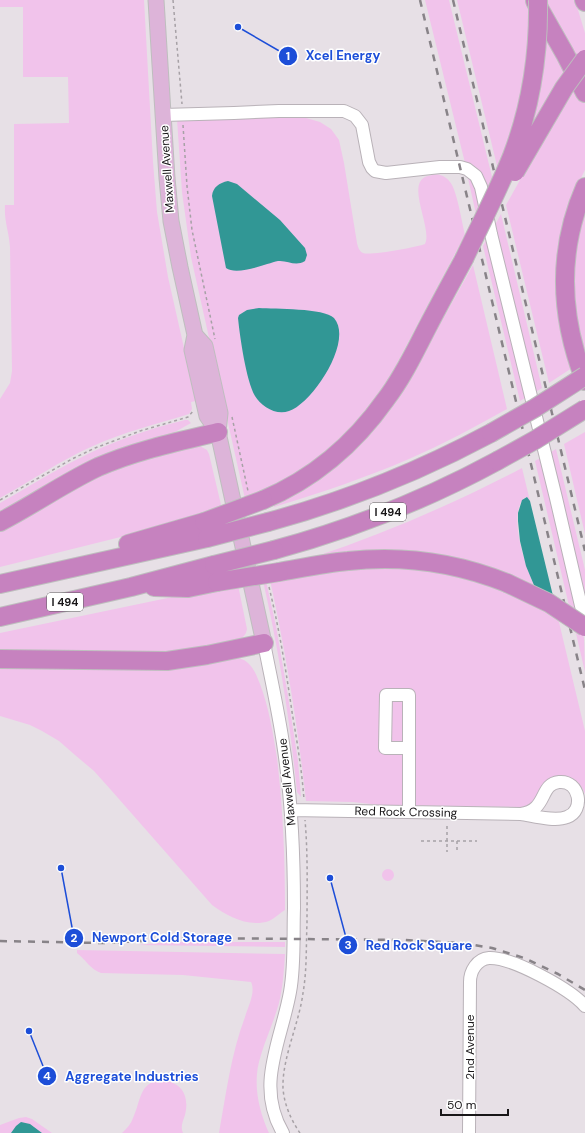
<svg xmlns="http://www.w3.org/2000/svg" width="585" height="1133" font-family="'DM Sans',sans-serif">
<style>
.green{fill:#f1c3eb}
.water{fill:#319795}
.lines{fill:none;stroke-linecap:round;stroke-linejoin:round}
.minor-casing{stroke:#b9b2b8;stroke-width:14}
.major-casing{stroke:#bebebe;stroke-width:17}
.highway-casing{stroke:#bebebe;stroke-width:20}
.path{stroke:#a7a1a6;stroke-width:1.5;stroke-dasharray:3 3;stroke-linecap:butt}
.minor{stroke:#fff;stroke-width:12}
.major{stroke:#ddb4d9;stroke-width:15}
.highway{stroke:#c682bf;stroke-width:18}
.rail{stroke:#888388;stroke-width:2.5;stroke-dasharray:7 7;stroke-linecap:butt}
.highway-bridge-casing{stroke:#bebebe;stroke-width:20;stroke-linecap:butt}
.highway-bridge{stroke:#c682bf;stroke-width:18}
.labels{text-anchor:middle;stroke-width:3;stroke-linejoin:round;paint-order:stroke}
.shield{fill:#fff;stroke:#5d5c5d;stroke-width:1}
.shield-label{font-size:11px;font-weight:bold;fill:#181618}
.street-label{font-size:12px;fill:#181618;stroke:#fff}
.leader{fill:none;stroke:#1d4ed8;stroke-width:1.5}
.callout-dot{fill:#1d4ed8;stroke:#fff;stroke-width:1.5}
.mark-label{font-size:12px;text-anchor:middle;font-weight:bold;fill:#fff}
.callout-label{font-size:13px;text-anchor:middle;font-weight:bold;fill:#1d4ed8;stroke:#fff;stroke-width:3;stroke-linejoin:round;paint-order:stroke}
</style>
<rect width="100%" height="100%" fill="#e7e0e6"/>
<path class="green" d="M0,0H144L153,162L157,212L168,277L196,401L191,402L192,409L189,414C157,424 124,432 93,446C61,460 31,481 0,498V399L10,383L12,371L10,247C9,231 4,222 5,205H14V124L69,123L68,77H23V7H0Z
M425,0H449L493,181L486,194L465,163Z
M457,0H530L531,26L519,109L498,170Z
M545,0H575L585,33V50L574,62Z
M545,25L569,69L526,142Z
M576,83L585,102V170L576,188L572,368L549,383L506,205L535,153Z
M287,117L306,118L320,122L331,129L339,140L344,163L357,243C358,247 359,251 363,253C369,256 418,247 425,244C433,228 404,182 428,176C432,175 436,174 440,175C444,176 448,179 450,182C457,190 462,223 465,235L392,373L376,399L352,427L324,454L310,464L282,482L245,499L191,257L182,192L177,119Z
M467,174L471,178L481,205L476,214Z
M585,208V359L571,308L576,233Z
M501,214L542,388L534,393L493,229Z
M488,237L528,396L520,401L483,246Z
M473,265L507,409C475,427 443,444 409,459C365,478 320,493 274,507L273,502L383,417L403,390Z
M185,420H188L191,423L175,432L0,514V503C27,488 53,471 80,458C113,441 149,429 185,420Z
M585,432V534L564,444Z
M198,445L207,450L209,454L222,509L181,522L0,567V529L108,470Z
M556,449L585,570V606L548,454Z
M542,457L580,617L570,610L535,461Z
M522,468L530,501L527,497L524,498C507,517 527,570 536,590L514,580L314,557C386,533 455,503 522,468Z
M375,565L462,574L525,600L558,618L585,731V794C582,786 577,779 568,777C538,769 543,801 524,807L380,805L353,802L306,801C298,727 286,653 270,580Z
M263,581H266L276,626L288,696L298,761L301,797L297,792C290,721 279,651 263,581Z
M238,585L247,629C246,634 244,637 239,640L179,653L0,654V633L182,595Z
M575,629L584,637L585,672Z
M234,658C239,658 244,659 248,663C254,668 257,677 260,684C269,708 273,733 277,758C283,808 285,859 285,910C280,913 275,918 269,921C249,928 227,916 212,905L111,790L94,771L75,755L59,741L42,731L30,725L0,716V665Z
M382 875a6 6 0 1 1 12 0a6 6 0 1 1-12 0Z
M170,942H285V947L137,945Z
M77,950L285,954C284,970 283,987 279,1003C274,1021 266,1038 261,1055C252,1081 258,1109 269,1133H219C226,1094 231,1054 245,1017C248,1006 256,992 251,982L183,975L101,973C90,969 86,960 77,953Z
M160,1080C181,1081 190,1095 185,1115C183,1121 180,1127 183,1133H122C127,1128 131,1124 133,1118C141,1101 139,1083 160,1080Z
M26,1117L32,1119L52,1133H0V1125L19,1118Z"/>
<path class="water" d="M228,181L237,184L280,220L305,248L307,255L305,261C295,267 288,260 278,261C265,264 237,276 226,268L212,196C213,187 219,183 228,181Z
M259,308C275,309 324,308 334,318C354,341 312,404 289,411C276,416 261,406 255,396C246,380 240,337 238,318L239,315L247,310Z
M527,497L530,501L554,600L536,590L526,566L520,541L518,521V513L522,500Z
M21,1122L30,1124L42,1133H11L16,1126Z"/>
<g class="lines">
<g class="minor-casing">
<path id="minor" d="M163,115L234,113L279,111H344L355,116L362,125L369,162L372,168L375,171L386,173L440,167H460L467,169L476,176L481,187L491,234L556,498L585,623
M264,643C271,679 279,714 284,750C292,803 294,855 294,908C293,936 295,965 290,992C281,1042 255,1085 283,1133
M291,810L521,814C534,816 555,822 567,817C585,811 580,780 559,782C539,784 548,810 521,814
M409,812V695H386L385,748H409
M469,1133L470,982C470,971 477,959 489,958C512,957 570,989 585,1006"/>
</g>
<g class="major-casing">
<path id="major" d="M156,0L167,178L171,221L180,267L195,335L192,350L207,416L218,432
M195,335L205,346L220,413L218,432L264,643"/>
</g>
<g class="highway-casing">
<path id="highway" d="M584,0L585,2
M535,1L565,54L585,93
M585,187C557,251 560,317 585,381
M263,500C313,479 355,443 386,399C403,377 415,351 428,326C440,303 452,281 464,259
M0,522C33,505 64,483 98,467C137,450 177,442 218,432
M268,522C346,501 420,471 491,433
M128,544L204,522
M274,550C352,529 427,499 497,461
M279,572C302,568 325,563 348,561C402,555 457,563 507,583
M0,584L207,538
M154,587L188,588L217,582
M0,617L131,587L214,565
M0,659L167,661L207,655L264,643"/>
</g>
<path class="path" d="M173,0L182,104
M183,125L187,186L192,230L215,339
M232,417L248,491
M0,500L72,459L95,448L140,431L188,417L194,410
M269,587C279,628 286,670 292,712C297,741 302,771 304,800
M447,826V852
M421,841H477
M457,841V853
M300,1133C291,1120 284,1104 283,1088C282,1058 299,1024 303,993C307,970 306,947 307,923C307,889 308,854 305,820"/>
<use href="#minor" class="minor"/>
<use href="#major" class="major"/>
<use href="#highway" class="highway"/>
<path class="rail" d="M420,0L585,690
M453,0L585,551
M0,941L103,943L196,938L404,940L462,943L492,948L524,958L558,974L585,990"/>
<g class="highway-bridge-casing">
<path id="highway-bridge" d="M515,172L564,88L585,59
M464,259C480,225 498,191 512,156C531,106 539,53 538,0
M491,433L535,408L585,376
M497,461L535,440L585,409
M204,522L263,500
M207,538L268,522
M214,565L274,550
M217,582L279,572
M507,583L549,603L585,627"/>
</g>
<use href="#highway-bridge" class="highway-bridge"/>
</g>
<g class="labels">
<g class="shield">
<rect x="370" y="503" width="36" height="18" rx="3"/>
<rect x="47" y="593" width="36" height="18" rx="3"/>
</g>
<g class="shield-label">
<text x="388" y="516">I 494</text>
<text x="65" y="606">I 494</text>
</g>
<g class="street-label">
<text transform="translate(167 169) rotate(-94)" y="4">Maxwell Avenue</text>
<text transform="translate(287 782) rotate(-96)" y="4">Maxwell Avenue</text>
<text transform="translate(406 812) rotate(1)" y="4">Red Rock Crossing</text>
<text transform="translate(470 1047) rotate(-90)" y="4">2nd Avenue</text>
</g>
</g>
<path class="leader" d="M238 27L288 56M61 868L74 938M330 878L348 945M29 1031L47 1076"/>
<g class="callout-dot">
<circle cx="238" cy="27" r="4"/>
<circle cx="61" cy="868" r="4"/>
<circle cx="330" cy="878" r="4"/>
<circle cx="29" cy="1031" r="4"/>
<circle cx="288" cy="56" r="10"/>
<circle cx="74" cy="938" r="10"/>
<circle cx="348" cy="945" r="10"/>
<circle cx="47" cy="1076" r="10"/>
</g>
<g class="mark-label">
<text x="288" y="60">1</text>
<text x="74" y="942">2</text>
<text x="348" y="949">3</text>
<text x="47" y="1080">4</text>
</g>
<g class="callout-label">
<text x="343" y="60">Xcel Energy</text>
<text x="162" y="942">Newport Cold Storage</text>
<text x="419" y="950">Red Rock Square</text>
<text x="132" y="1081">Aggregate Industries</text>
</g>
<path d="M441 1109v6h67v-6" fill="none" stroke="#181618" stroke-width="2"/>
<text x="447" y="1109" font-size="12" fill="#181618" stroke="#ffffff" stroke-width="3" paint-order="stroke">50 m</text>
</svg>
